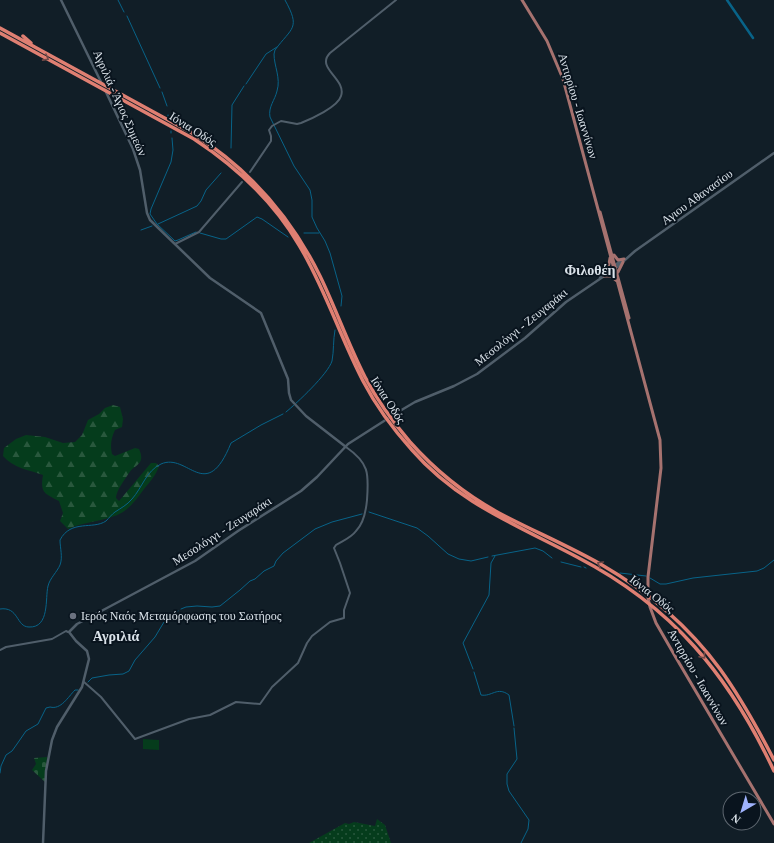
<svg xmlns="http://www.w3.org/2000/svg" width="774" height="843" font-family="Georgia,serif">
<style>
.grass{fill:url(#grass-dots)}
.forest{fill:url(#forest-firs)}
.cemetery{fill:url(#cemetery-stones)}
.garden{fill:#053c1c}
.lines{fill:none;stroke-linecap:round;stroke-linejoin:round}
.stream{stroke:#086388;stroke-width:1}
.canal{stroke:#086388;stroke-width:2.5}
.secondary-tunnel{stroke:#2f3b44;stroke-width:2.5;stroke-dasharray:2.5 1;stroke-linecap:butt}
.tertiary{stroke:#505e6a;stroke-width:2}
.secondary{stroke:#505e6a;stroke-width:2.5}
.primary{stroke:#a6726f;stroke-width:3}
.motorway{stroke:#df7f72;stroke-width:3.5}
.oneway{stroke:#744a48}
.worship-dot{fill:#6b7280;stroke:#09141e;stroke-width:1.5}
.labels{text-anchor:middle;stroke-width:4;stroke-linejoin:round;paint-order:stroke}
.street-label{font-size:12px;fill:#dae2e9;stroke:#09141e}
.poi-label{font-size:12px;fill:#dae2e9;stroke:#09141e;text-anchor:start}
.quarter-label{font-size:14px;font-weight:bold;fill:#dae2e9;stroke:#09141e}
</style>
<defs>
<pattern id="grass-dots" width="8" height="8" patternUnits="userSpaceOnUse"><rect width="8" height="8" fill="#053c1c"/><path d="M2 2h.1M6 6h.1" fill="none" stroke="#29583d" stroke-width="1.8" stroke-linecap="round"/></pattern>
<pattern id="forest-firs" width="22" height="20" patternUnits="userSpaceOnUse"><rect width="22" height="20" fill="#053c1c"/><path d="M5 1l3.5 6h-7zM16 11l3.5 6h-7z" fill="#29583d"/></pattern>
<pattern id="cemetery-stones" width="16" height="16" patternUnits="userSpaceOnUse"><rect width="16" height="16" fill="#053c1c"/><path d="M2 7V4a2 2 0 0 1 4 0v3zM10 15v-3a2 2 0 0 1 4 0v3z" fill="#29583d"/></pattern>
</defs>
<rect width="100%" height="100%" fill="#111e27"/>
<path class="grass" d="M377,819L385,825L391,843H309L345,823L349,824L354,822L375,826Z"/>
<path class="forest" d="M113,405L120,407L123,419L122,427L115,430C111,438 110,446 112,454L115,456L135,448L139,449C146,465 135,464 129,473C125,479 116,491 116,498L119,501L151,463H156L159,466C156,475 150,482 144,489C138,497 132,506 123,512C109,521 85,521 68,529L60,521L63,513L59,501C44,493 40,493 43,475C29,470 13,468 3,456L4,448L16,439L26,435L45,437L63,443L75,442L82,435L88,420L99,414L105,408Z"/>
<path class="cemetery" d="M47,757L45,782L32,770L36,764L34,758Z"/>
<path class="garden" d="M143,739L159,740V750L143,749Z"/>
<g class="lines">
<path class="stream" d="M118,0L124,12
M285,0C301,29 292,27 275,50L274,54C274,66 281,78 277,91C275,100 268,107 270,117L294,166L310,190L312,200V217L317,228L325,241L330,253L342,296L341,306
M127,16L160,88
M246,84L266,54L277,47
M162,92L167,106
M168,115V116
M171,131V133
M172,138L173,150L171,162L151,209L150,214L157,224L175,241L178,240L196,232
M231,148L232,105L244,86
M158,224L197,206L201,201L206,190L221,173
M141,230L152,226
M200,233L221,239H226L257,217L262,219L288,237
M304,233H319
M286,412C297,403 328,374 332,361C334,351 333,340 335,330
M369,512L417,528L428,536L448,554L459,559L471,561L488,557
M492,556L535,548L543,551L552,558
M561,562L581,567
M584,567L586,568
M620,573L646,576
M650,578L660,584H666L693,578L757,571L764,568L774,560
M0,609C19,606 16,627 29,627C50,628 45,598 48,586C50,578 57,572 60,565C63,557 60,548 60,540C71,519 93,530 106,521C109,518 112,514 115,512C121,508 127,505 132,499C142,488 146,471 161,464C188,452 206,505 231,443L261,425L283,414
M181,609L186,607L197,606L212,607L220,606L240,590L250,581L255,579L264,571L274,566L276,561L283,553L315,529L332,522L362,514
M473,669L463,643L489,595L491,563L495,556
M474,672L481,695C492,697 497,686 509,695L514,726
M88,682L92,678L109,675L123,674L129,671L135,660L155,637L167,617L178,611
M514,728L517,759L507,774V784L509,791L529,820L528,829L521,843
M0,773L1,766L6,755L12,751L17,744L26,731L38,724L46,708L50,707C61,710 68,697 75,690H78"/>
<path class="canal" d="M727,0L753,38"/>
<path class="secondary-tunnel" d="M384,421L393,415"/>
<path class="tertiary" d="M250,172L271,141V136L269,130L272,126L281,121L297,124L301,123C311,119 338,107 341,96C347,79 315,68 330,53L396,0
M175,244L199,232L242,182
M0,650L6,647L52,639L66,631L68,632
M84,682L101,697L135,739L189,719L210,715L236,702L260,704L272,687L298,663L307,643L312,636L330,622L344,618V610L350,593L340,563L334,548L336,545C342,541 351,538 356,531C364,523 366,511 367,500C369,473 369,463 346,447"/>
<path class="secondary" d="M61,0L102,84
M105,90L133,149L140,170L147,213L150,220L210,278L261,313L288,379L289,393L291,400L306,416L346,447
M600,277L623,259
M393,415L415,402L454,386L477,374L525,338L566,302L616,268L635,251L774,153
M43,843L46,771L52,740L57,727L82,687L89,659L87,651L76,641L69,632L77,624L195,561L238,531L301,491L317,477L348,444L384,421"/>
<path class="primary" d="M522,0L547,41L563,79L660,440L661,468L648,577V598L650,607L656,623L675,656L774,824
M600,212L629,318
M614,255L618,260L624,259
M606,272L609,264L610,258
M618,272L623,262
M604,276H611L617,281"/>
<path class="motorway" d="M0,28L192,133C248,168 291,217 320,276C336,309 348,344 365,377C377,400 393,422 410,442C435,470 466,495 499,513C533,531 569,546 602,565C647,591 689,627 720,669C741,698 758,729 774,760
M0,33L194,139C235,166 274,202 299,245C325,288 340,337 363,381C376,406 393,429 412,450C458,503 517,525 577,557C673,607 729,675 774,771
M23,36L31,43"/>
</g>
<defs><path id="oneway-chevron" d="M-2-3.5L2.5 0L-2 3.5" fill="none" stroke-width="1.6" stroke-linecap="round" stroke-linejoin="round"/></defs>
<g class="oneway">
<use href="#oneway-chevron" transform="translate(46 58) rotate(29)"/>
<use href="#oneway-chevron" transform="translate(600 564) rotate(-150)"/>
<use href="#oneway-chevron" transform="translate(703 656) rotate(50)"/>
</g>
<circle class="worship-dot" cx="73" cy="616" r="4"/>
<g class="labels">
<g class="street-label">
<text transform="translate(120 103) rotate(66)" y="4">Αγριλιά - Άγιος Συμεών</text>
<text transform="translate(578 106) rotate(73)" y="4">Αντιρρίου - Ιωαννίνων</text>
<text transform="translate(193 129) rotate(32)" y="4">Ιόνια Οδός</text>
<text transform="translate(697 197) rotate(-36)" y="4">Αγιου Αθανασίου</text>
<text transform="translate(521 327) rotate(-39)" y="4">Μεσολόγγι - Ζευγαράκι</text>
<text transform="translate(388 400) rotate(57)" y="4">Ιόνια Οδός</text>
<text transform="translate(222 531) rotate(-33)" y="4">Μεσολόγγι - Ζευγαράκι</text>
<text transform="translate(652 594) rotate(38)" y="4">Ιόνια Οδός</text>
<text transform="translate(698 677) rotate(60)" y="4">Αντιρρίου - Ιωαννίνων</text>
</g>
<g class="poi-label">
<text x="81" y="620">Ιερός Ναός Μεταμόρφωσης του Σωτήρος</text>
</g>
<g class="quarter-label">
<text x="590" y="275">Φιλοθέη</text>
<text x="116" y="641">Αγριλιά</text>
</g>
</g>
<g transform="translate(742 811) rotate(218)"><circle r="19" fill="#09141e" stroke="#5d666f"/>
<path d="M0-3L7 15L0 10L-7 15Z" fill="#9fb3fd"/>
<text y="-6" font-size="11" font-weight="bold" text-anchor="middle" fill="#dae2e9">N</text>
</g>
</svg>
